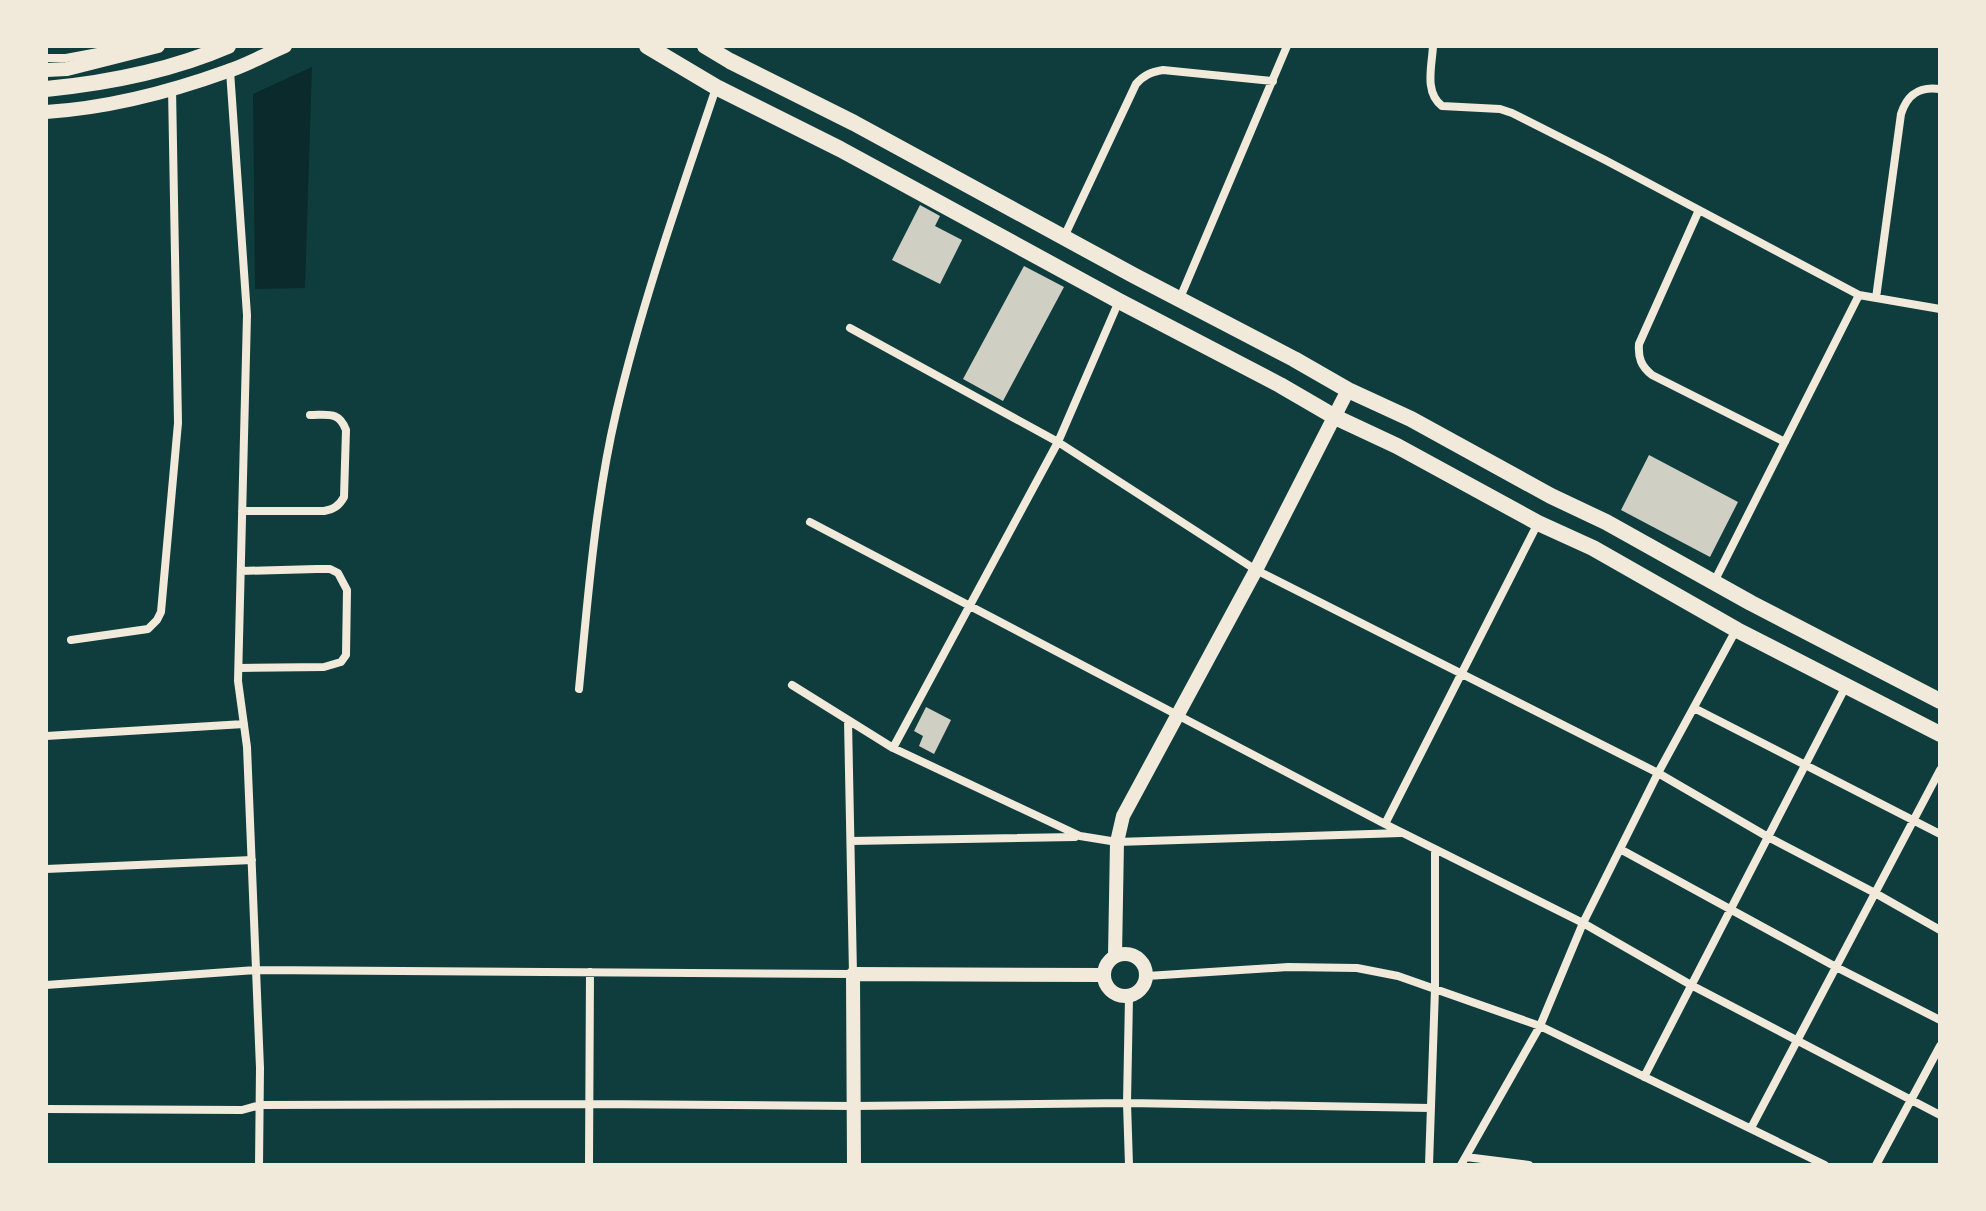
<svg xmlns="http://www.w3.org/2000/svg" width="1986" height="1211" font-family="Helvetica,sans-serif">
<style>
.water{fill:#0a2a2b}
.building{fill:#cfcfc3}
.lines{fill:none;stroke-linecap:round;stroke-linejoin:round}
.minor{stroke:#f1e9da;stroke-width:8}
.tertiary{stroke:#f1e9da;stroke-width:14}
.secondary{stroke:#f1e9da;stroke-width:16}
</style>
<rect width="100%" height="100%" fill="#0f3d3e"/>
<path class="water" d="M312,67L305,288L255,289L253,94Z"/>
<path class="building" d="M920,205L940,216L935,226L962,240L940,284L892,260Z
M1024,266L1064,287L1003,401L963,379Z
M1649,455L1738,502L1710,557L1621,510Z
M926,707L951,720L934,754L919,746L923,736L914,731Z"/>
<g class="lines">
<path class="minor" d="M1433,46C1432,66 1424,92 1442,106L1500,109L1512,113L1605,160L1859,295L1940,309
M46,58H66L130,46
M230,71L247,315L238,681L247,747L260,1068L259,1165
M1699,210L1639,344C1638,358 1641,366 1652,375L1785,442
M1064,237L1136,84C1144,75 1151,72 1163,70L1273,81
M1180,298L1287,46
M1876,298L1901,114C1907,95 1919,86 1940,89
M850,328L1058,442L1256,570L1658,773L1768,837L1875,893L1940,930
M242,511H324C334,509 339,506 344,497L346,430C339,411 328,415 310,415
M810,522L1385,824L1583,923L1691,985L1940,1115
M1714,582L1859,295
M71,640L148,629L157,620L161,612L178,423L172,88
M239,668L324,667L341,662L346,655L347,590L338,573L330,569H317L241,571
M792,685L893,748L1080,836L1117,842L1401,833
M579,689C588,597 595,503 616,413C642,302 680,195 716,88
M1694,708L1940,834
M46,736L244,724
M893,748L1058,442L1119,301
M1385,824L1538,523
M851,841L1075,837
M1620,849L1836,967L1940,1020
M46,869L252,860
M1147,976L1288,967L1357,968L1398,976L1540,1026L1825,1165
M46,985L256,970L853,974L848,720
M1129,997L1127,1103L1129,1165
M1644,1077L1846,686
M46,1109L242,1110L260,1105L589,1104L854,1106L1127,1103L1431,1108
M1751,1128L1940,770
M1466,1157L1529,1165
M589,1165L590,972
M1429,1165L1435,989V850
M1461,1165L1540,1026L1583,923L1658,773L1736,630
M1876,1165L1940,1046"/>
<path class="tertiary" d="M46,70L67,69L158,46
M46,112C108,108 170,92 228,71C247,65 266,54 285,46
M1104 975a21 21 0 1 1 42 0a21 21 0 1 1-42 0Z
M1115,956L1117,842L1123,816L1256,570L1348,390
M854,1165L853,974L1104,975"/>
<path class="secondary" d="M647,46L716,87L840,149L1119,301L1280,385L1335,417L1397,446L1538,523L1593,548L1737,630L1940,734
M705,46L730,61L854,123L1133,275L1294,359L1348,390L1411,419L1551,496L1606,522L1751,603L1940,701
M46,89C108,83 170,71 228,46"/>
</g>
<rect width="1986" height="1211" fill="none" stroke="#f1e9da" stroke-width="96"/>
</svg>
